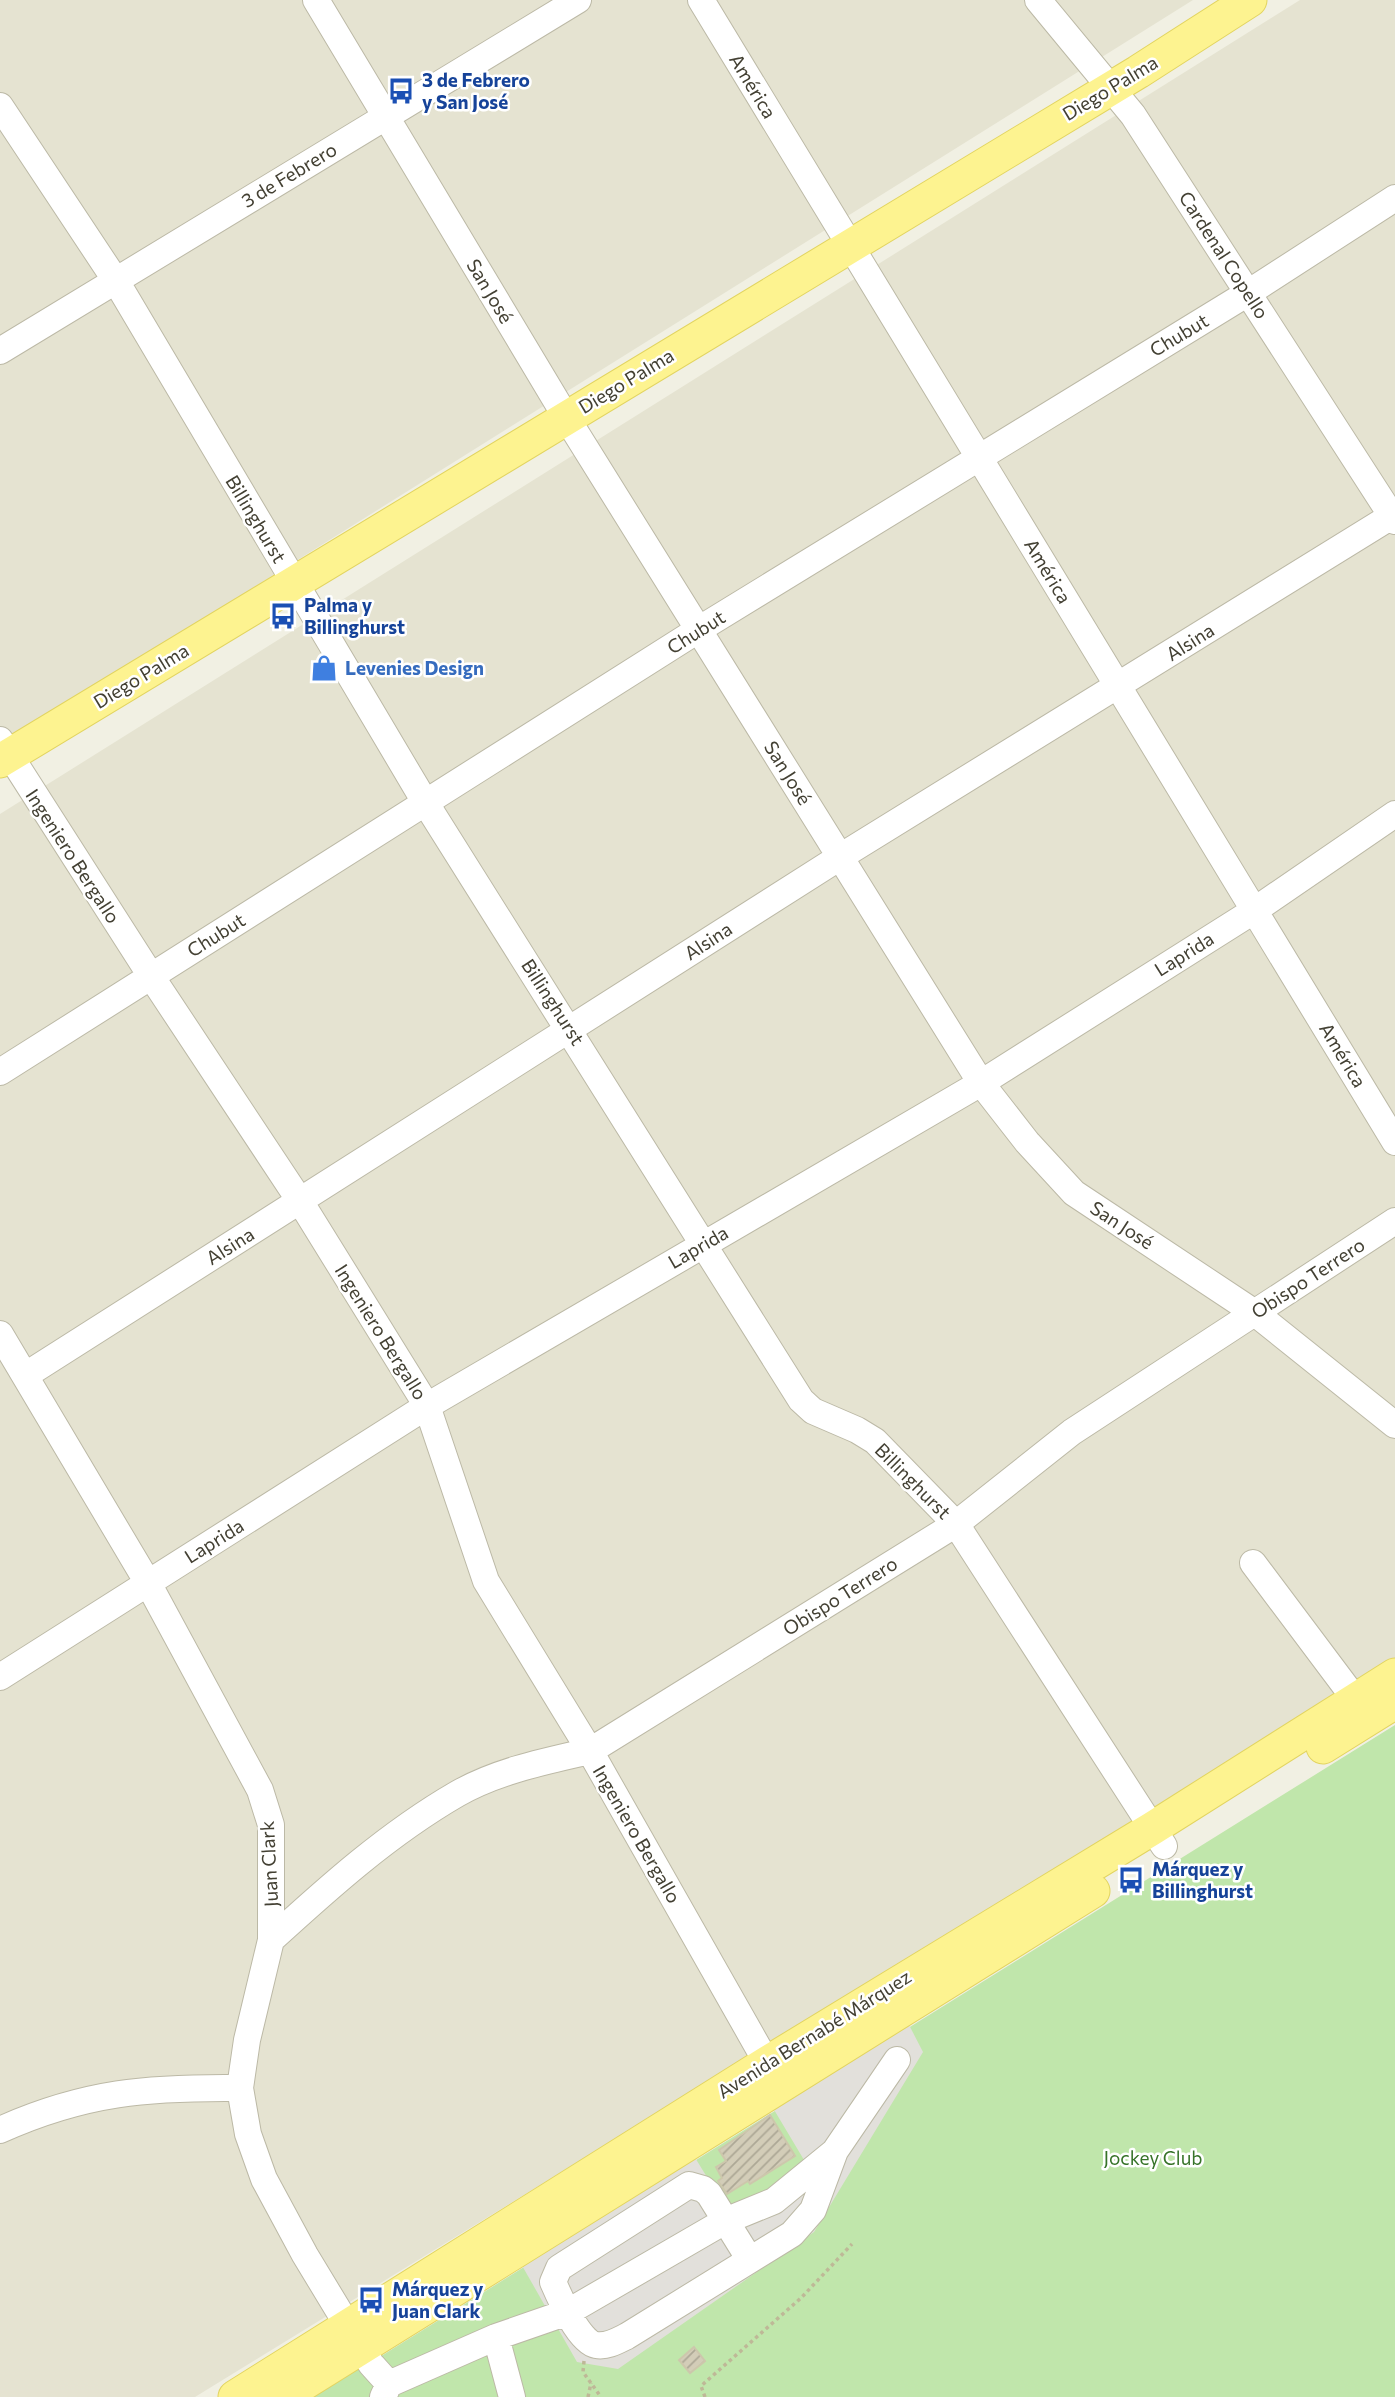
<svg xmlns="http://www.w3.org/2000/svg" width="1395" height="2397" font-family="Commissioner,sans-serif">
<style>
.residential{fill:#e5e3d1}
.green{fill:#c0e6ab}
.parking{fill:#e2e0db}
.building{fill:url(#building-hatch);stroke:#cdc7ac;stroke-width:2}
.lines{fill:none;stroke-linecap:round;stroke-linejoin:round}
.minor-casing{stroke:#bcb9a6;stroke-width:28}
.major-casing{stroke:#e2d460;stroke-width:35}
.path{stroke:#beb897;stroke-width:3.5;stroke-dasharray:3.5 3.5;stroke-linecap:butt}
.minor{stroke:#fff;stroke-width:26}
.major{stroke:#fdf390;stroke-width:33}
.labels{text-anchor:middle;stroke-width:5;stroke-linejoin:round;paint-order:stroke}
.transit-label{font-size:19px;font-weight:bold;fill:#164399;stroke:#fff;text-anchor:start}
.street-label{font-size:19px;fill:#434033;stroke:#fff}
.shop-label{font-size:19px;font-weight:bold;fill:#366cbe;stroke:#fff;text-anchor:start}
.park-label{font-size:19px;fill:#367328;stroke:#fff}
</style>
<defs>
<pattern id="building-hatch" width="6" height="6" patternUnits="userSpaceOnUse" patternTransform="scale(1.75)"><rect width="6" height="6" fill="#d3cdb8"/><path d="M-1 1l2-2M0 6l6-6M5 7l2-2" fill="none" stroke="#ada896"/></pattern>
</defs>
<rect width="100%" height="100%" fill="#f1f0e3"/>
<path class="residential" d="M0,0H1193L0,746Z
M1300,0H1395V1660L195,2397H0V814Z"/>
<path class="green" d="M1395,1725V2397H298L370,2363Z"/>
<path class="parking" d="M908,2023L923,2052L814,2232L618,2369L577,2362L520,2262L694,2156L729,2213L807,2165L773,2108Z"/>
<path class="building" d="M770,2115L795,2156L750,2184L748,2181L727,2194L718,2181L722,2178L716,2167L726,2161L719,2150Z
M694,2347L705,2361L690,2373L679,2360Z"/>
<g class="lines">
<g class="minor-casing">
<path id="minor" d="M316,0L566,417L981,1083L1027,1142L1074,1193L1255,1313L1395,1425
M701,0L1395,1142
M1038,0L1133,115L1395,521
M0,106L116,281L425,802L801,1400L813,1411L857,1430L875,1441L956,1524L1164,1846
M0,351L578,0
M0,740L151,976L300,1201L427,1406L486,1581L590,1751L767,2063
M0,1072L698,630L1248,293L1395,198
M0,1334L148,1583L260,1790L271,1825V1940L247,2040L240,2088L248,2134L264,2179L305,2255L371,2364L389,2384
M26,1375L840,857L1395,514
M1253,1563L1355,1699
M0,1677L427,1406L981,1083L1255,910L1395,814
M271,1940C329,1887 388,1834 457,1794C497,1771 546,1761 590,1751L956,1524L1072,1432L1395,1221
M0,2130C84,2092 149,2087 240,2088
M750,2260L709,2194L703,2189L689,2185L559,2268L553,2282C560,2298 579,2342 596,2345C607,2347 617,2341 627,2336L792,2234L813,2210L835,2151L897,2060
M496,2337L512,2397
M383,2397L389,2384L496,2337L568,2312L725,2221L774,2201L834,2152"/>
</g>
<g class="major-casing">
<path id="major" d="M0,761L1138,72L1250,0
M1323,1747L1395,1702
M235,2397L767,2063L1153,1828L1395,1675
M282,2397L1093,1891"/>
</g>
<path class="path" d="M584,2361L583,2372L601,2397
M588,2397L591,2383
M705,2397L701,2386L801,2298L852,2244"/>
<use href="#minor" class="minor"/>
<use href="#major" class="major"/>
</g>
<defs>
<g id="bus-bare" transform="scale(2.1)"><path d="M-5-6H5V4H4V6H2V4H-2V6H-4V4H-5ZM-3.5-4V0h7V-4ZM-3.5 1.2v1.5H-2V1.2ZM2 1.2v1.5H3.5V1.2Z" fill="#1a4fb4" stroke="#fff" stroke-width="2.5" paint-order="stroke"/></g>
<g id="shop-bare" transform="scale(2.1)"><path d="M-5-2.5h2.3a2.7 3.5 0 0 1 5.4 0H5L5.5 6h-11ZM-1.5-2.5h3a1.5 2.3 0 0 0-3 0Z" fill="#3f7fe0" stroke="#fff" stroke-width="2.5" paint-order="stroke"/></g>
</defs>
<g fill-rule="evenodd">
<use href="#bus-bare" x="401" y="91"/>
<use href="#bus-bare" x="283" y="616"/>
<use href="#shop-bare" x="324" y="668"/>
<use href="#bus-bare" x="1131" y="1880"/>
<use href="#bus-bare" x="371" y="2300"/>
</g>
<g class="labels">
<g class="transit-label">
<text x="422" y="87">3 de Febrero<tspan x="422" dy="22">y San José</tspan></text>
<text x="304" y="612">Palma y<tspan x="304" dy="22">Billinghurst</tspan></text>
<text x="1152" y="1876">Márquez y<tspan x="1152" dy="22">Billinghurst</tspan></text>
<text x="392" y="2296">Márquez y<tspan x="392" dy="22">Juan Clark</tspan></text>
</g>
<g class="street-label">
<text transform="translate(753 86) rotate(59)" y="7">América</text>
<text transform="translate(1110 88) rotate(-31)" y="7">Diego Palma</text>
<text transform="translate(289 175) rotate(-31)" y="7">3 de Febrero</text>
<text transform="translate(1224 255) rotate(57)" y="7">Cardenal Copello</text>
<text transform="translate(490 291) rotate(59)" y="7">San José</text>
<text transform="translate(1179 335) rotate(-31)" y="7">Chubut</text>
<text transform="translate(626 381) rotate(-31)" y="7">Diego Palma</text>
<text transform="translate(256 519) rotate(59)" y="7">Billinghurst</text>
<text transform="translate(1048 571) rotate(59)" y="7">América</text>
<text transform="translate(696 632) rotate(-32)" y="7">Chubut</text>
<text transform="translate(1190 642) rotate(-32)" y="7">Alsina</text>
<text transform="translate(141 676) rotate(-31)" y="7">Diego Palma</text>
<text transform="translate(788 773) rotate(58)" y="7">San José</text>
<text transform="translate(73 856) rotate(57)" y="7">Ingeniero Bergallo</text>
<text transform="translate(216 935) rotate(-32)" y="7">Chubut</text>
<text transform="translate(708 941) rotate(-33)" y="7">Alsina</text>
<text transform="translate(1184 954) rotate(-32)" y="7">Laprida</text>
<text transform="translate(553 1002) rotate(57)" y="7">Billinghurst</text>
<text transform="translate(1343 1055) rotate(59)" y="7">América</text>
<text transform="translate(1122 1225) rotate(33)" y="7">San José</text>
<text transform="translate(230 1246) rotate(-32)" y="7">Alsina</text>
<text transform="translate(698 1247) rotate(-30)" y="7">Laprida</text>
<text transform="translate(1308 1278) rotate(-33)" y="7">Obispo Terrero</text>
<text transform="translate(381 1332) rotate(58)" y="7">Ingeniero Bergallo</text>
<text transform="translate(913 1481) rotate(45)" y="7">Billinghurst</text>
<text transform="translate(214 1541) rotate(-32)" y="7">Laprida</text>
<text transform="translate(840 1596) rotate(-32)" y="7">Obispo Terrero</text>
<text transform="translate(637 1834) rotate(60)" y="7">Ingeniero Bergallo</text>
<text transform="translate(269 1864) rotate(-93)" y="7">Juan Clark</text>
<text transform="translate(814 2034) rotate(-32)" y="7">Avenida Bernabé Márquez</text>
</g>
<g class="shop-label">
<text x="345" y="675">Levenies Design</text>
</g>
<g class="park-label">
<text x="1153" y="2165">Jockey Club</text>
</g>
</g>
</svg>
